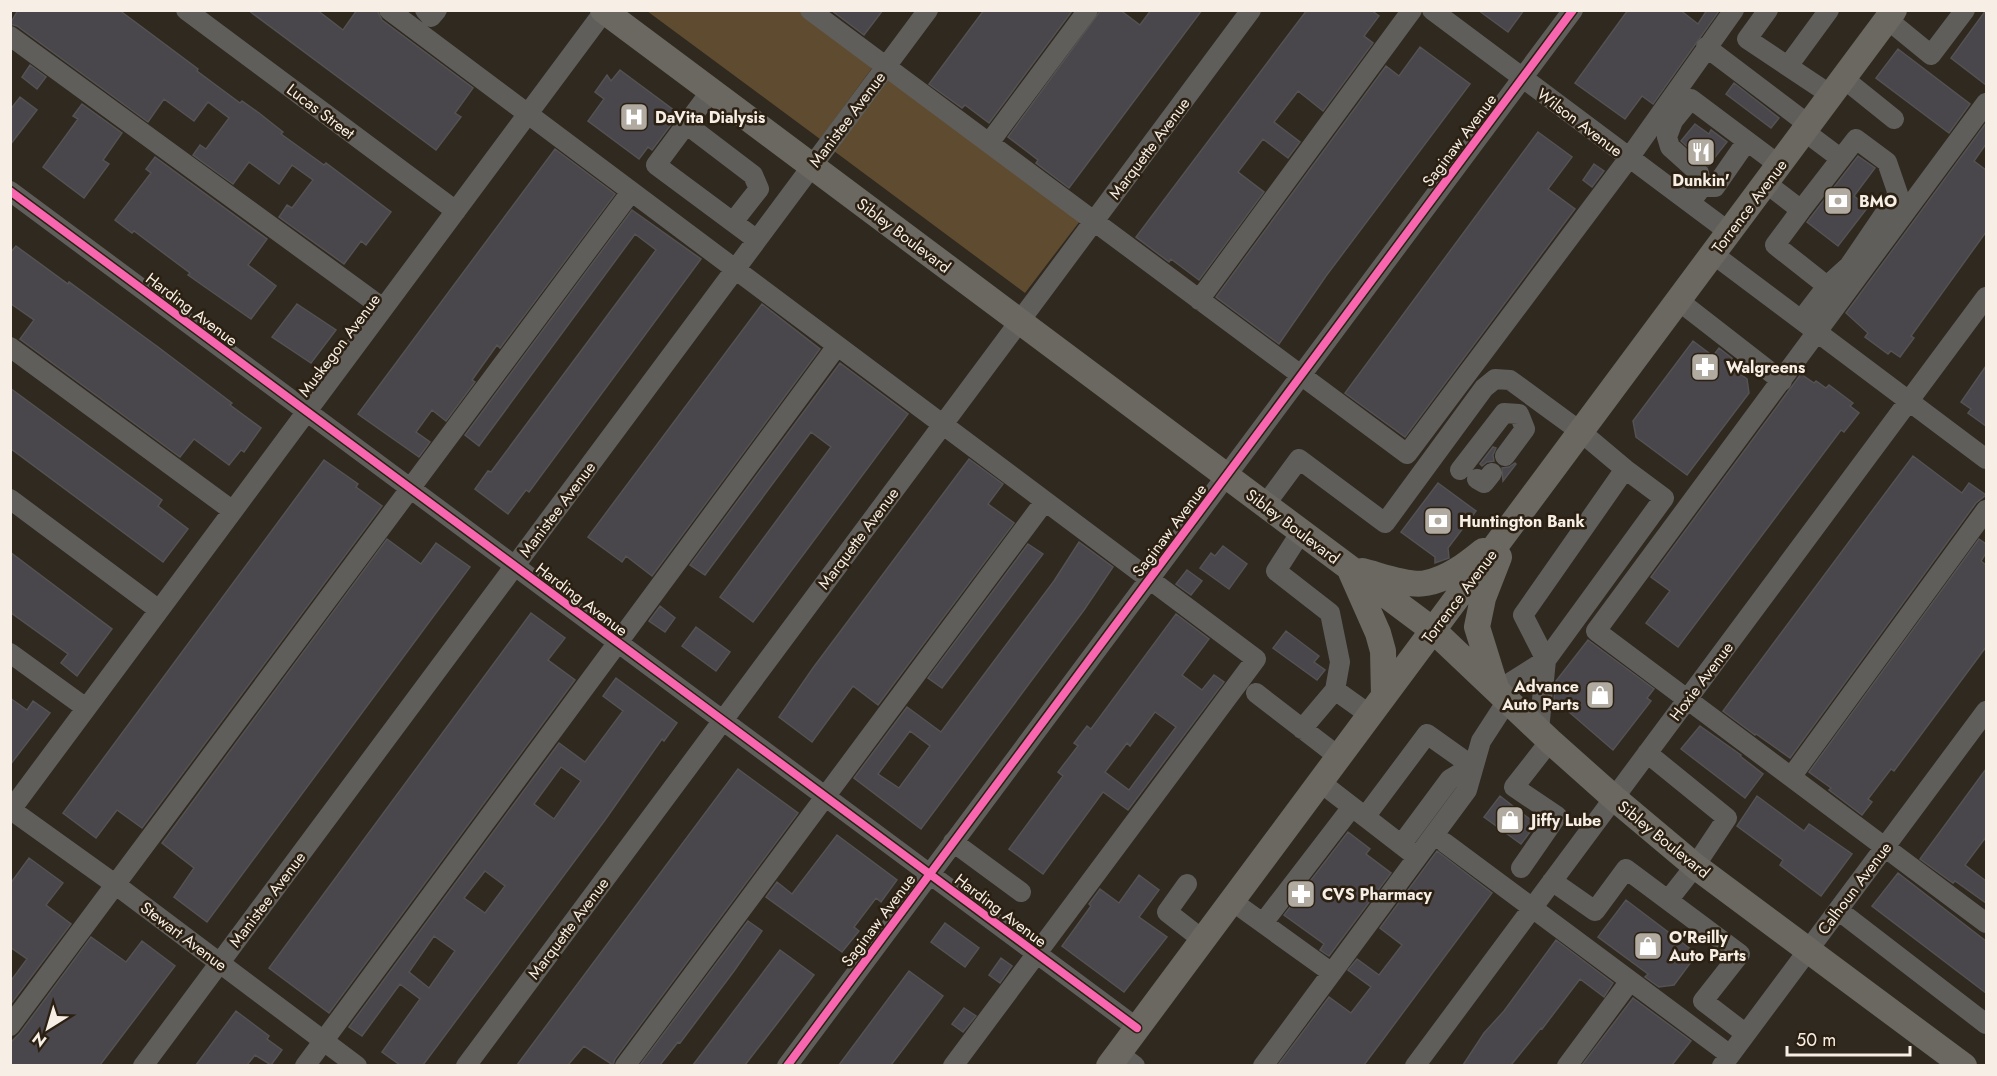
<svg xmlns="http://www.w3.org/2000/svg" width="1997" height="1076" font-family="Jost,sans-serif">
<style>
.grass{fill:#5f4c30}
.building{fill:#49464c;stroke:#545252;stroke-width:1.5;fill-rule:evenodd}
.lines{fill:none;stroke-linecap:round;stroke-linejoin:round}
.minor{stroke:#605e5b;stroke-width:20}
.major{stroke:#6b6761;stroke-width:26}
.cycleway-casing{stroke:#2b2011;stroke-width:11}
.cycleway{stroke:#f766af;stroke-width:8}
.labels{text-anchor:middle;stroke-width:5;stroke-linejoin:round;paint-order:stroke}
.street-label{font-size:16px;fill:#f7efe5;stroke:#2b2011}
.poi-label{font-size:16px;font-weight:bold;fill:#f7efe5;stroke:#2b2011;text-anchor:start}
</style>
<rect width="100%" height="100%" fill="#2f2920"/>
<path class="grass" d="M647,11H804L875,64L820,139Z
M891,75L1083,217L1025,293L834,151Z"/>
<path class="building" d="M18,10H119L198,69L197,71L240,103L242,101L259,113L283,132L281,134L324,165L326,163L391,212L366,245L361,241L344,264L279,217L287,205L292,208L313,180L292,165L279,184L249,162L233,184L193,155L200,145L206,149L229,118L208,102L194,121L164,99L148,122L17,26L10,24Z
M248,10H317L343,30L357,10H377L382,20L473,88L455,113L461,117L436,150Z
M831,10H883L864,35Z
M984,10L1072,11L989,123L965,105L962,108L929,84Z
M1101,10H1120L1140,25L1151,10H1202L1069,188L1036,163L1038,160L1008,137Z
M1307,10H1371L1379,16L1364,36L1373,43L1323,111L1298,91L1274,122L1300,142L1288,158L1263,139L1238,172L1264,192L1199,280L1171,259L1169,262L1136,237Z
M1478,10H1524L1508,32Z
M1628,10H1680L1698,24L1707,10L1719,11L1653,104L1642,96L1625,119L1575,83Z
M1986,10V85L1951,58Z
M1420,47L1470,84L1326,276L1279,344L1216,297L1386,66L1399,76Z
M1898,49L1970,104L1949,133L1876,78Z
M30,65L46,77L37,89L22,77Z
M620,70L679,114L652,150L648,147L639,159L588,121L604,99L595,92L607,75L611,81Z
M1734,83L1779,118L1771,128L1726,94Z
M20,97L37,110L10,145V110Z
M82,104L122,133L103,160L109,164L84,198L43,167L78,119L73,116Z
M1986,123V144L1974,161L1986,170V232L1911,336L1914,338L1900,357L1891,351L1888,354L1865,337L1868,333L1846,313Z
M1695,124L1709,134L1711,130L1727,142L1708,166L1681,141Z
M1538,132L1572,157L1548,189L1575,209L1405,437L1345,393Z
M555,149L615,194L500,348L497,345L472,380L475,382L446,421L432,410L416,432L430,442L419,457L358,414Z
M1858,156L1875,168L1854,196L1868,207L1838,246L1807,222Z
M155,157L267,239L248,265L276,286L251,319L205,287L188,275L190,273L134,231L132,233L115,220L151,173L146,169Z
M1594,164L1604,171L1592,187L1583,180Z
M632,210L701,259L529,492L526,490L508,514L475,489L488,471L491,472L656,250L635,234L479,446L465,435Z
M16,246L68,284L69,282L158,347L232,403L230,405L261,428L244,452L241,450L229,465L194,439L180,457L20,339L34,320L10,303V253Z
M297,304L336,330L311,363L272,337Z
M762,304L820,349L652,576L626,556L622,562L588,537Z
M1693,341L1713,356L1719,348L1737,362L1732,368L1747,379L1749,393L1687,475L1636,437L1633,421Z
M840,363L908,414L753,622L720,597L831,447L811,432L705,575L690,565Z
M1986,366V426L1968,413L1971,409L1961,402Z
M1801,374L1814,383L1816,381L1826,388L1829,385L1853,403L1850,406L1859,413L1844,432L1841,430L1678,647L1646,623L1670,591L1651,577Z
M10,388L162,500L158,506L188,529L163,562L10,448Z
M1493,447L1496,448L1493,455L1494,461L1487,462L1482,466L1480,464Z
M1913,456L1962,493L1969,483L1986,495L1976,503L1790,758L1756,734L1755,735L1723,711Z
M969,459L1003,484L988,504L1014,523L878,705L853,686L812,742L779,717L813,668Z
M324,460L358,484L356,487L382,506L142,828L117,810L96,838L63,813Z
M1515,463L1516,464L1503,481L1502,468L1509,467Z
M1438,483L1476,511L1448,548L1449,558L1435,563V557L1401,532Z
M387,539L421,564L436,543L470,567L207,922L174,897L194,868L162,843Z
M1979,539L1986,544V553L1981,561L1986,565V647L1894,771L1891,769L1868,799L1872,802L1862,815L1829,790L1831,788L1809,772Z
M1079,542L1113,567L1084,610L921,829L854,778L907,707L941,732L1054,581ZM910,731L930,746L899,788L878,774Z
M1028,544L1043,554L942,688L928,678Z
M1223,546L1247,564L1229,589L1200,568L1211,553L1215,556Z
M10,552L112,629L77,676L61,663L68,654L10,612Z
M1187,570L1202,581L1191,595L1176,584Z
M660,606L675,618L665,632L649,621Z
M531,613L565,638L548,660L575,680L329,1013L269,968Z
M1176,614L1209,639L1182,675L1202,690L1214,675L1224,682L1128,810L1103,792L1043,874L1009,849L1063,776L1058,772L1078,746L1074,743L1087,726L1091,729ZM1155,712L1176,727L1129,790L1105,772L1127,743L1130,746Z
M696,627L730,652L716,671L682,646Z
M1286,631L1319,656L1314,662L1325,670L1317,680L1273,648Z
M1588,640L1654,689L1647,698L1651,701L1613,750L1554,699L1556,681Z
M616,678L677,723L664,741L662,739L605,820L423,1065H400L382,1052L420,999L400,984L362,1036L349,1027L559,743L585,762L623,711L603,696ZM561,767L581,781L554,819L534,804ZM485,871L505,886L485,913L464,898ZM434,936L455,951L429,988L409,972Z
M10,698L27,710L33,701L50,713L10,765Z
M1700,726L1741,755L1740,756L1763,774L1745,798L1681,749Z
M738,769L798,813L615,1059L613,1065L584,1046L568,1065H517Z
M1986,769V837L1965,865L1986,881V903L1955,881L1953,883L1920,859Z
M1500,796L1536,824L1521,844L1484,817Z
M1757,796L1804,831L1809,824L1852,854L1821,896L1780,865L1783,860L1737,826Z
M1348,832L1370,849L1366,854L1391,873L1329,956L1320,950L1324,944L1284,915Z
M837,835L897,880L881,902L876,898L854,927L859,931L842,952L766,897L777,882L792,894Z
M1437,851L1492,893L1364,1065H1278L1329,997L1351,1013L1371,987L1348,970L1357,959L1379,975L1402,945L1380,928Z
M29,858L63,883L46,905L71,924L10,1005V982L27,959L10,947V884Z
M1898,873L1986,941V993L1872,906Z
M1139,875L1159,890L1139,917L1167,937L1124,992L1062,946L1091,906L1089,904L1100,889L1119,903Z
M1626,900L1697,954L1674,985L1659,987L1645,977L1648,974L1598,937Z
M748,921L762,931L734,971L680,1043L678,1042L660,1065H640Z
M945,923L979,948L965,967L931,942Z
M91,937L126,962L142,941L175,966L100,1065H10V1043L20,1033Z
M1556,940L1613,983L1604,997L1580,979L1542,1029L1541,1028L1511,1065H1463L1484,1033L1504,1011Z
M780,950L814,975L782,1017L745,1065H693Z
M1001,958L1012,966L1000,983L989,975Z
M909,971L943,996L907,1044L891,1065H839Z
M1633,998L1691,1041L1679,1056L1672,1065H1582Z
M964,1008L976,1016L963,1032L952,1024Z
M236,1011L269,1036L267,1039L282,1050L271,1065L255,1055L247,1065H196Z"/>
<g class="lines">
<path class="minor" d="M186,10L456,211
M389,10L1256,659L953,1066
M425,10L431,17L437,10
M810,10L1407,454L1629,158L1734,10
M1432,10L1729,232
M1768,10L1747,39L1831,95
M1887,19L1931,55L1965,10
M10,36L383,308
M1706,47L1809,125
M1788,66L1829,10
M1843,78L1894,119
M711,91L656,165L757,240
M1986,103L1596,631L1986,923
M686,124L753,175L759,189L733,222
M1804,131L1840,158
M989,143L1088,10
M1766,183L1801,210L1775,245L1827,286L1801,320
M1702,187L1699,173L1670,147L1667,137L1673,121L1691,99L1779,165
M10,191L1137,1028
M1695,196L1702,187H1715L1747,141
M1801,210L1856,139L1887,162L1898,194L1849,266L1827,286
M1713,254L1986,459
M1199,300L1412,10
M1679,301L1782,381
M10,347L233,511
M1505,456L1525,429L1519,414
M1460,470L1504,413L1519,414
M1477,479L1484,483L1492,473
M10,499L159,610
M1265,505L1299,459L1385,523L1484,388L1495,379L1510,380L1581,432L1625,469L1664,498L1546,660L1497,691
M1301,532L1276,571L1330,613L1340,662L1335,690L1370,715
M10,653L86,708
M1256,693L1339,757
M1302,729L1335,690
M1539,730L1546,660L1523,615L1625,469
M1647,753L1727,818L1695,866L1669,899
M1791,777L1986,510
M1320,782L1417,857
M10,809L116,885L357,1066
M10,811L605,10
M1365,817L1427,734L1472,766
M953,842L1021,892
M1445,843L1730,1055
M1401,845L1450,779L1472,766
M1521,868L1557,816L1514,787L1550,741
M1552,881L1595,911L1626,869L1740,954L1703,1001L1746,1034
M1187,884L1167,912L1203,940
M1232,901L1332,973
M1838,910L1986,1024
M1263,923L1352,807
M10,1026L631,192
M1118,1053L1135,1066
M143,1066L928,10
M305,1066L837,346
M466,1066L1251,10
M625,1066L1045,501
M787,1066L1573,10
M1263,1066L1467,790L1481,741L1507,701
M1415,1066L1986,297
M1567,1066L1630,981
M1722,1066L1986,711"/>
<path class="major" d="M603,10L1434,631L1550,741L1614,798L1695,866L1964,1066
M1362,571C1379,575 1410,587 1426,583C1448,579 1467,564 1483,551
M1351,572L1378,633L1383,651L1384,696
M1496,688L1477,627L1483,598L1499,557
M1109,1066L1894,10"/>
<g class="cycleway-casing">
<path id="cycleway" d="M10,191L1137,1028
M787,1066L1573,10"/>
</g>
<use href="#cycleway" class="cycleway"/>
</g>
<defs>
<g id="hospital-square" transform="scale(1.5)"><rect x="-9" y="-9" width="18" height="18" rx="4" fill="#b1aaa0" stroke="#2b2011"/><path d="M-5-5h3v3.5h4V-5h3V5h-3V1.5h-4V5h-3Z" fill="#fff"/></g>
<g id="restaurant-square" transform="scale(1.5)"><rect x="-9" y="-9" width="18" height="18" rx="4" fill="#b1aaa0" stroke="#2b2011"/><path d="M-5-6h1v4h1v-4h1v4h1v-4h1v5L-1.5 .5V6h-2V.5L-5-1ZM5-6V6H3V1.5H1.5Q1.5-4 5-6Z" fill="#fff"/></g>
<g id="bank-square" transform="scale(1.5)"><rect x="-9" y="-9" width="18" height="18" rx="4" fill="#b1aaa0" stroke="#2b2011"/><path d="M-6-4H6V4H-6ZM0-2.3a2.3 2.3 0 1 0 0 4.6a2.3 2.3 0 1 0 0-4.6Z" fill="#fff"/></g>
<g id="pharmacy-square" transform="scale(1.5)"><rect x="-9" y="-9" width="18" height="18" rx="4" fill="#b1aaa0" stroke="#2b2011"/><path d="M-2-6h4v4h4v4h-4v4h-4v-4h-4v-4h4Z" fill="#fff"/></g>
<g id="shop-square" transform="scale(1.5)"><rect x="-9" y="-9" width="18" height="18" rx="4" fill="#b1aaa0" stroke="#2b2011"/><path d="M-5-2.5h2.3a2.7 3.5 0 0 1 5.4 0H5L5.5 6h-11ZM-1.5-2.5h3a1.5 2.3 0 0 0-3 0Z" fill="#fff"/></g>
</defs>
<g fill-rule="evenodd">
<use href="#hospital-square" x="634" y="117"/>
<use href="#restaurant-square" x="1701" y="152"/>
<use href="#bank-square" x="1838" y="201"/>
<use href="#pharmacy-square" x="1705" y="367"/>
<use href="#bank-square" x="1438" y="521"/>
<use href="#shop-square" x="1600" y="695"/>
<use href="#shop-square" x="1510" y="820"/>
<use href="#pharmacy-square" x="1301" y="894"/>
<use href="#shop-square" x="1648" y="946"/>
</g>
<g class="labels">
<g class="street-label">
<text transform="translate(321 111) rotate(37)" y="6">Lucas Street</text>
<text transform="translate(847 119) rotate(-53)" y="6">Manistee Avenue</text>
<text transform="translate(1580 122) rotate(37)" y="6">Wilson Avenue</text>
<text transform="translate(1459 140) rotate(-53)" y="6">Saginaw Avenue</text>
<text transform="translate(1149 148) rotate(-53)" y="6">Marquette Avenue</text>
<text transform="translate(1749 206) rotate(-53)" y="6">Torrence Avenue</text>
<text transform="translate(904 235) rotate(37)" y="6">Sibley Boulevard</text>
<text transform="translate(192 309) rotate(37)" y="6">Harding Avenue</text>
<text transform="translate(339 345) rotate(-53)" y="6">Muskegon Avenue</text>
<text transform="translate(557 509) rotate(-53)" y="6">Manistee Avenue</text>
<text transform="translate(1293 526) rotate(37)" y="6">Sibley Boulevard</text>
<text transform="translate(1169 530) rotate(-53)" y="6">Saginaw Avenue</text>
<text transform="translate(858 538) rotate(-53)" y="6">Marquette Avenue</text>
<text transform="translate(1459 596) rotate(-53)" y="6">Torrence Avenue</text>
<text transform="translate(582 599) rotate(37)" y="6">Harding Avenue</text>
<text transform="translate(1701 681) rotate(-53)" y="6">Hoxie Avenue</text>
<text transform="translate(1664 839) rotate(39)" y="6">Sibley Boulevard</text>
<text transform="translate(1854 888) rotate(-53)" y="6">Calhoun Avenue</text>
<text transform="translate(267 899) rotate(-53)" y="6">Manistee Avenue</text>
<text transform="translate(1001 910) rotate(37)" y="6">Harding Avenue</text>
<text transform="translate(878 920) rotate(-53)" y="6">Saginaw Avenue</text>
<text transform="translate(568 928) rotate(-53)" y="6">Marquette Avenue</text>
<text transform="translate(184 936) rotate(37)" y="6">Stewart Avenue</text>
</g>
<g class="poi-label">
<text x="655" y="123">DaVita Dialysis</text>
<text x="1701" y="186" text-anchor="middle">Dunkin'</text>
<text x="1859" y="207">BMO</text>
<text x="1726" y="373">Walgreens</text>
<text x="1459" y="527">Huntington Bank</text>
<text x="1579" y="692" text-anchor="end">Advance<tspan x="1579" dy="18">Auto Parts</tspan></text>
<text x="1531" y="826">Jiffy Lube</text>
<text x="1322" y="900">CVS Pharmacy</text>
<text x="1669" y="943">O'Reilly<tspan x="1669" dy="18">Auto Parts</tspan></text>
</g>
</g>
<rect width="1997" height="1076" fill="none" stroke="#f7efe5" stroke-width="24"/>
<g transform="translate(48 1028) rotate(217)" stroke="#2b2011" stroke-width="4.5" paint-order="stroke">
<path d="M0-4.5L10 22L0 15L-10 22Z" fill="#f7efe5"/>
<text y="-9" font-size="16" font-weight="bold" text-anchor="middle" fill="#f7efe5">N</text>
</g>
<path d="M1787 1046v9h123v-9" fill="none" stroke="#f7efe5" stroke-width="3"/>
<text x="1796" y="1046" font-size="18" fill="#f7efe5" stroke="#2b2011" stroke-width="4.5" paint-order="stroke">50 m</text>
</svg>
